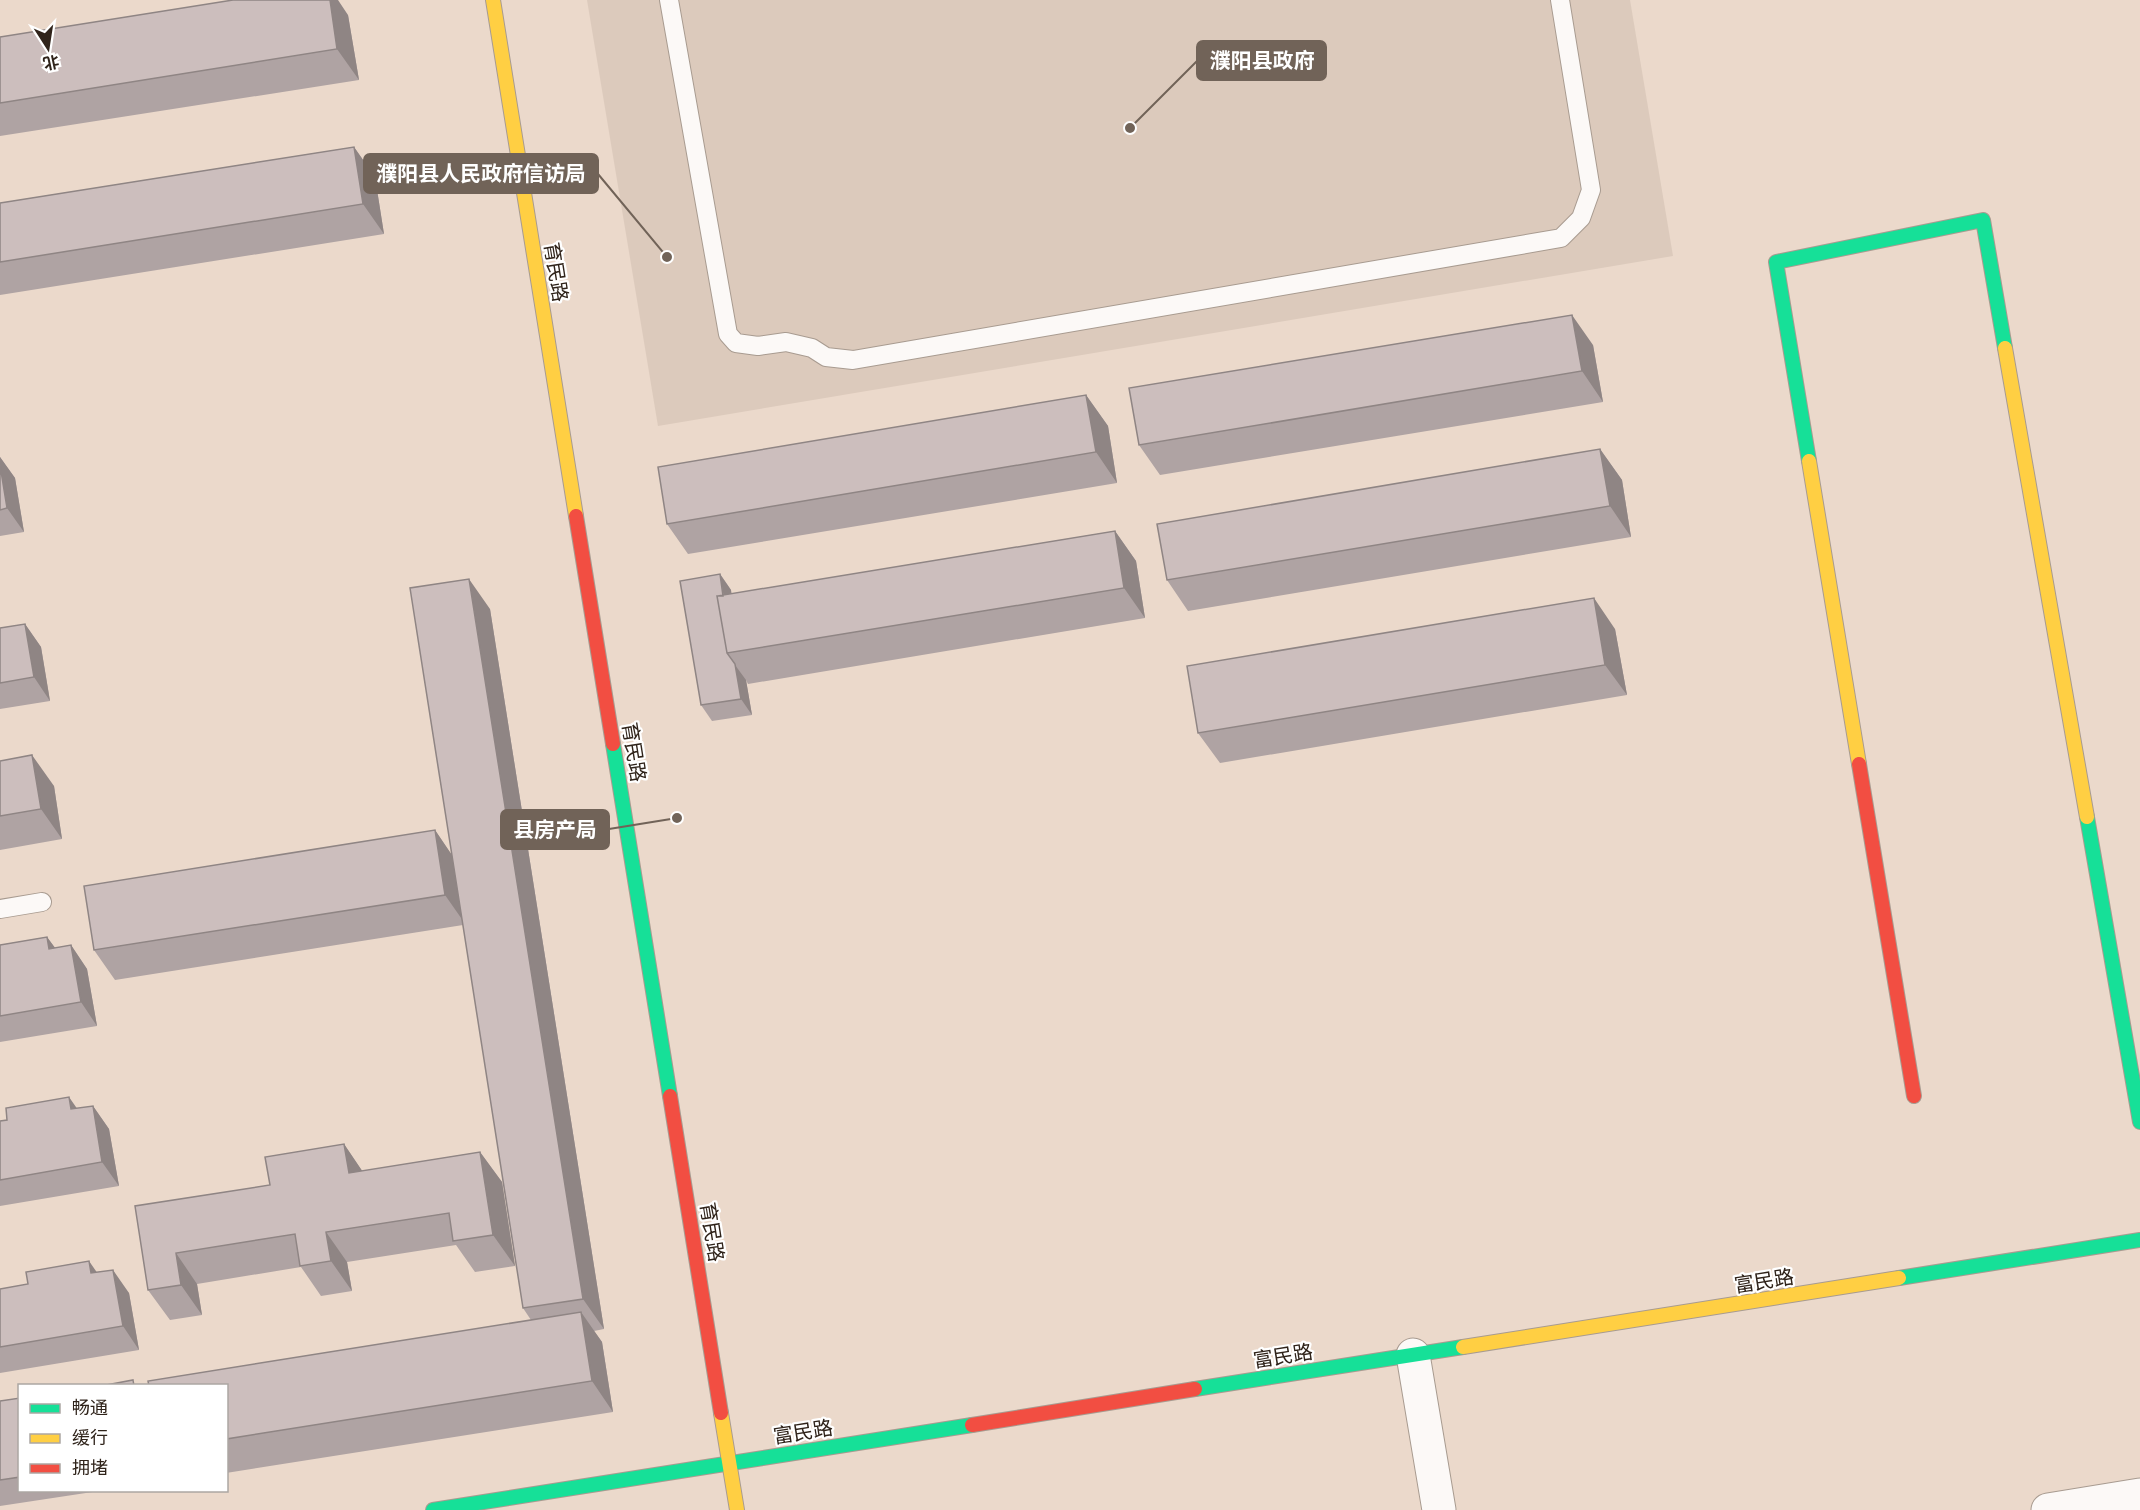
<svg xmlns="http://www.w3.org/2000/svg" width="2140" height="1510" font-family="Georgia,'Noto Sans SC',serif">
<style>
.commercial{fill:#dccabc}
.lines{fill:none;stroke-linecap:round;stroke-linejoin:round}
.lane-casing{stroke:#a89b90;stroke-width:20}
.street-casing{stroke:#a89b90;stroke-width:35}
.fast-casing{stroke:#a89b90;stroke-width:16}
.slow-casing{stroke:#a89b90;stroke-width:16}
.jam-casing{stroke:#a89b90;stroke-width:16}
.lane{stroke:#fcf9f7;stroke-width:18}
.street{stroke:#fcf9f7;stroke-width:33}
.fast{stroke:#16e098;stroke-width:14}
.slow{stroke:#ffcf43;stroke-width:14}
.jam{stroke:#f24e42;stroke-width:14}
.wall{fill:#afa3a3}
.shaded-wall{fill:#8f8584}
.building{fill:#ccbebd;stroke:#8f8584;stroke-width:1.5}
.labels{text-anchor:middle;stroke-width:4.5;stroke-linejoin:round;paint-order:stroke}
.street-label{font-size:20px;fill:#2f231a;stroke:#fff}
.leader{fill:none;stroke:#716358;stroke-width:2}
.callout-dot{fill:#716358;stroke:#fff;stroke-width:2}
.callout{fill:#716358;stroke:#716358;stroke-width:2}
.callout-label{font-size:21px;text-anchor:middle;font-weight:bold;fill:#fff}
</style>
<rect width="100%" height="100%" fill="#ebd9cb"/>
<path class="commercial" d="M587,0H1630L1673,256L658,426Z"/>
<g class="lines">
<g class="lane-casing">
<path id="lane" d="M669,0L728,334L736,343L758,346L786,342L812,348L826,357L853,360L1561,238L1581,218L1591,190L1560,0
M0,909L42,902"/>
</g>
<g class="street-casing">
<path id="street" d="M1413,1355L1439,1510
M2048,1510L2140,1495"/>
</g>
<g class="fast-casing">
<path id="fast" d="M1809,461L1776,262L1983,220L2005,348
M613,744L670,1096
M2087,817L2140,1122
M1899,1278L2140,1240
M1195,1389L1463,1347
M433,1510L972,1425"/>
</g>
<g class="slow-casing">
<path id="slow" d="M493,0L576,516
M2005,348L2087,817
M1809,461L1859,764
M1463,1347L1899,1278
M721,1413L737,1510"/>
</g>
<g class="jam-casing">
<path id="jam" d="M576,516L613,744
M1859,764L1914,1096
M670,1096L721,1413
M972,1425L1195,1389"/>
</g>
<use href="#lane" class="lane"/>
<use href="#street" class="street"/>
<use href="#fast" class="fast"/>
<use href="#slow" class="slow"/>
<use href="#jam" class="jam"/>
</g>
<path class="wall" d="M348,15L359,80L0,136V37Z
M354,147L375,177L384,234L0,295V203Z
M1593,345L1603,402L1160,475L1139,445Z
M1086,395L1108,426L1117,483L688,554L667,524Z
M1600,449L1622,480L1631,537L1188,611L1167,580Z
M0,457L15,478L24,532L0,536Z
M1115,531L1136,561L1145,618L748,684L746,680L752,715L712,721L701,705L720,574L731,590V594Z
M490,609L604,1329L594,1331L602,1342L613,1412L226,1473V1386L531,1320L523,1308L463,925L115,980L94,950L435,830L451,854Z
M25,624L41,647L50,701L0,709V628Z
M1615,629L1627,695L1220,763L1198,733Z
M0,761L54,786L62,839L0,850Z
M47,937L55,948L71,945L87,969L97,1026L0,1042V945Z
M93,1106L109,1129L119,1186L0,1206V1121Z
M344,1144L362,1171L480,1152L502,1182L515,1266L475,1272L456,1245L347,1262L352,1291L321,1296L301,1267L197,1284L202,1315L170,1320L148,1290L135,1206L270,1185Z
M97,1272L129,1293L139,1350L0,1373V1289Z
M20,1398V1491H99L0,1506V1401Z"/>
<path class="shaded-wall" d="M330,0H338L348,15L359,80L337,49Z
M354,147L375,177L384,234L363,204Z
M1572,315L1593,345L1603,402L1582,371Z
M1086,395L1108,426L1117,483L1096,452Z
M1600,449L1622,480L1631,537L1610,506Z
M0,457L15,478L24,532L7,508L0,465Z
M1115,531L1136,561L1145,618L1124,588Z
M720,574L731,590L741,651L733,652Z
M469,579L490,609L604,1329L583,1299Z
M1594,598L1615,629L1627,695L1605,665Z
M25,624L41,647L50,701L34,677Z
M735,665L746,680L752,715L741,699Z
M32,755L54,786L62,839L41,809Z
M435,830L456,861L466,925L445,895Z
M47,937L64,960L49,949Z
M71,945L87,969L97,1026L81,1002Z
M69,1097L85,1120L71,1109Z
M93,1106L109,1129L119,1186L102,1162Z
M344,1144L365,1175L349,1173Z
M480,1152L502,1182L515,1266L493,1235Z
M326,1232L347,1262L352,1291L331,1261Z
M176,1253L197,1284L202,1315L181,1285Z
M89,1261L105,1284L91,1273Z
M113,1270L129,1293L139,1350L123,1326Z
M581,1312L602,1342L613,1412L592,1381Z"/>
<path class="building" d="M233,0H330L337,49L0,103V37Z
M354,147L363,204L0,262V203Z
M1572,315L1582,371L1139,445L1129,388Z
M1086,395L1096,452L667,524L658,467Z
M1600,449L1610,506L1167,580L1157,524Z
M0,465L7,508L0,510Z
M1115,531L1124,588L727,653L717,596Z
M720,574L723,596H717L727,653L735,664L741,699L701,705L680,581Z
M469,579L583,1299L523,1308L410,588Z
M1594,598L1605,665L1198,733L1187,666Z
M25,624L34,677L0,683V628Z
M32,755L41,809L0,816V761Z
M435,830L445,895L94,950L84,886Z
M47,937L49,949L71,945L81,1002L0,1016V945Z
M69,1097L71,1109L93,1106L102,1162L0,1180V1121L7,1120L6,1108Z
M344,1144L349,1173L480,1152L493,1235L453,1241L449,1213L326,1232L331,1261L300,1266L295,1234L176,1253L181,1285L148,1290L135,1206L270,1185L265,1157Z
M89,1261L91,1273L113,1270L123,1326L0,1347V1289L28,1284L26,1272Z
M581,1312L592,1381L226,1439V1386H149L148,1381Z
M133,1380L134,1386H101Z
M20,1398V1477L0,1480V1401Z"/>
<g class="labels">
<g class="street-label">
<text transform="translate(556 272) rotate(81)" y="7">育民路</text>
<text transform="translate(634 752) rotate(81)" y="7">育民路</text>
<text transform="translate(712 1232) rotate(81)" y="7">育民路</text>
<text transform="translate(1764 1281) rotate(-9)" y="7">富民路</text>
<text transform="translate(1283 1356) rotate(-9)" y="7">富民路</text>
<text transform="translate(803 1432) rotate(-9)" y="7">富民路</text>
</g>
</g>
<path class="leader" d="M1130 128L1197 61M667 257L598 174M677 818L609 829"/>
<g class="callout-dot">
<circle cx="1130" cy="128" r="6"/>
<circle cx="667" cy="257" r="6"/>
<circle cx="677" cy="818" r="6"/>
</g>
<g class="callout">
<rect x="1197" y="41" width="129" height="39" rx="6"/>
<rect x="364" y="154" width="234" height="39" rx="6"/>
<rect x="501" y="810" width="108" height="39" rx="6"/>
</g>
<g class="callout-label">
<text x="1262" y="68">濮阳县政府</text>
<text x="481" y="181">濮阳县人民政府信访局</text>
<text x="555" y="837">县房产局</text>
</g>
<rect x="18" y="1384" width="210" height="108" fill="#ffffff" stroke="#aca7a3" stroke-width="1.5"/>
<rect x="30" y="1404" width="30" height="9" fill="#16e098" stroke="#aca7a3" stroke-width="1.5"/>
<text x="72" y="1414" font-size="18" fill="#2f231a">畅通</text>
<rect x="30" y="1434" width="30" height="9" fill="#ffcf43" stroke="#aca7a3" stroke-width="1.5"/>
<text x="72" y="1444" font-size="18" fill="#2f231a">缓行</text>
<rect x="30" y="1464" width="30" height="9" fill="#f24e42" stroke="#aca7a3" stroke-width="1.5"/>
<text x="72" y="1474" font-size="18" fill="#2f231a">拥堵</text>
<g transform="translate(48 48) rotate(168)" stroke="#ffffff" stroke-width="4.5" paint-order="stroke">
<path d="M0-4.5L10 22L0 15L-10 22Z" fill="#2f231a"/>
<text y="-9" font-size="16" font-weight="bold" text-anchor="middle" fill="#2f231a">北</text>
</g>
</svg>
